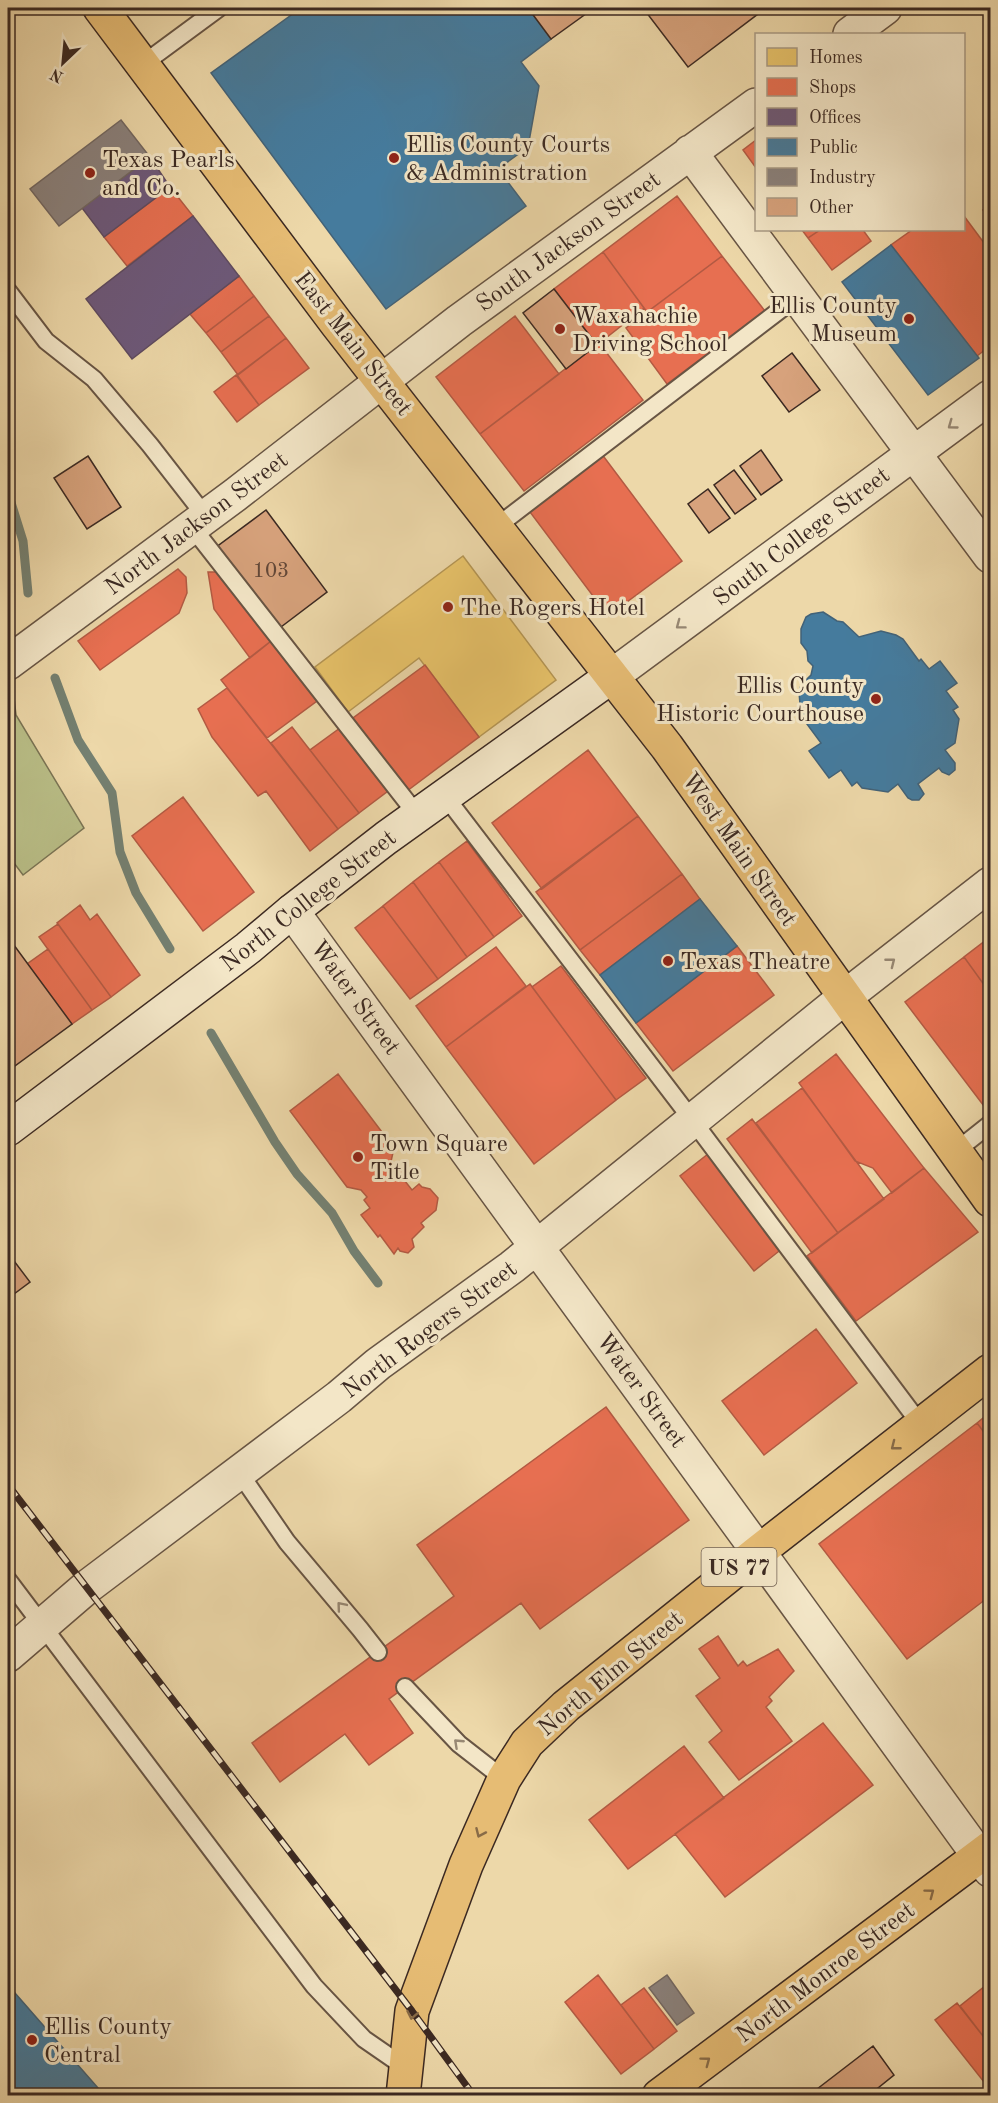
<svg xmlns="http://www.w3.org/2000/svg" width="998" height="2103" font-family="'Old Standard TT',serif">
<style>
.green{fill:#b9be87;stroke:#7a7454;stroke-width:1.5}
.homes{fill:#e9c46a;stroke:#b59654;stroke-width:1.5}
.shops{fill:#e76f51;stroke:#b35a43;stroke-width:1.5}
.offices{fill:#6d597a;stroke:#5e4b60;stroke-width:1.5}
.public{fill:#457b9d;stroke:#426278;stroke-width:1.5}
.industry{fill:#8a817c;stroke:#726761;stroke-width:1.5}
.lines{fill:none;stroke-linecap:round;stroke-linejoin:round}
.stream{stroke:#748071;stroke-width:9}
.building{fill:#d7a27c;stroke:#3b2922;stroke-width:1.5}
.lane-casing{stroke:#685544;stroke-width:20}
.street-casing{stroke:#685544;stroke-width:36}
.secondary-casing{stroke:#3b2922;stroke-width:36}
.primary-casing{stroke:#3b2922;stroke-width:36}
.lane{stroke:#f3e6c7;stroke-width:16}
.street{stroke:#f3e6c7;stroke-width:33}
.secondary{stroke:#f3e6c7;stroke-width:33}
.primary{stroke:#e6bc74;stroke-width:33}
.rail-casing{stroke:#3b2922;stroke-width:7}
.rail{stroke:#f3e6c7;stroke-width:4.5;stroke-dasharray:14;stroke-linecap:butt}
.oneway{stroke:#978874}
.oneway2{stroke:#886b47}
.poi-dot{fill:#8f2418;stroke:#f3e6c7;stroke-width:2}
.labels{text-anchor:middle;stroke-width:6;stroke-linejoin:round;paint-order:stroke}
.number-label{font-size:21px;fill:#624738}
.shield{fill:#f3e6c7;stroke:#726254;stroke-width:1.5}
.shield-label{font-size:22px;font-weight:bold;fill:#3b2922}
.poi-label{font-size:24px;fill:#3b2922;stroke:#f3e6c7;text-anchor:start}
.street-label{font-size:24px;fill:#3b2922;stroke:#f3e6c7}
</style>
<rect width="100%" height="100%" fill="#edd8a9"/>
<filter id="stains"><feTurbulence type="fractalNoise" baseFrequency=".00333" numOctaves="4"/><feColorMatrix values="0 0 0 0 .2 0 0 0 0 .09 0 0 0 0 .02 0 0 0 .5 -.17"/></filter>
<radialGradient id="worn" r=".72"><stop offset=".6" stop-color="#630" stop-opacity="0"/><stop offset="1" stop-color="#630" stop-opacity=".3"/></radialGradient>
<path class="green" d="M14,698L16,715L84,828L23,875L8,855V703Z"/>
<path class="homes" d="M463,556L556,680L479,737L419,658L348,712L315,667Z"/>
<path class="shops" d="M756,140V168L743,150Z
M170,187L193,216L127,266L104,237Z
M677,196L722,256L647,312L603,252Z
M990,205V220L983,210Z
M964,216L990,251V346L977,356L891,245L912,230H964Z
M802,230H820L808,238Z
M820,230H863L871,241L832,270L808,238Z
M603,252L644,308L597,345L554,289Z
M722,256L765,311L667,384L626,328Z
M239,276L254,296L206,333L190,314Z
M254,296L269,316L221,352L206,333Z
M269,316L286,338L238,375L221,352Z
M515,316L559,374L480,434L436,377Z
M286,338L309,368L259,405L237,375Z
M599,343L643,400L524,491L480,434Z
M236,375L259,405L237,422L214,392Z
M601,453L682,561L608,616L527,508Z
M178,569L186,577L187,593L179,613L100,670L78,641Z
M208,572H221L271,641L250,658L214,609Z
M271,641L317,701L267,738L221,680Z
M425,665L479,737L407,791L353,718Z
M227,688L338,829L310,851L266,791L258,796L212,737L198,709Z
M292,727L359,813L338,829L271,743Z
M340,728L388,791L359,813L310,750Z
M588,750L638,816L542,889L492,823Z
M183,797L254,892L203,931L132,836Z
M638,816L682,874L580,950L536,892Z
M467,841L522,916L494,937L439,862Z
M439,862L494,937L467,957L413,882Z
M682,874L700,899L600,975L580,950Z
M413,882L467,957L438,979L383,906Z
M80,905L90,920L97,914L140,975L111,997L57,923Z
M383,906L438,979L410,999L355,928Z
M58,924L111,997L92,1010L39,937Z
M990,937V993L964,957Z
M737,946L774,995L673,1071L636,1023Z
M496,947L526,986L446,1047L416,1006Z
M48,949L92,1010L72,1024L27,964Z
M964,957L990,993V1114L905,1002Z
M561,966L646,1078L616,1100L532,987Z
M530,984L616,1100L534,1164L446,1047Z
M836,1054L924,1168L892,1193L873,1168L855,1161L799,1083Z
M338,1074L394,1148L390,1166L394,1173L399,1169L402,1173L401,1176L412,1190L419,1184L422,1187L430,1189L438,1198L436,1210L421,1223L424,1227L412,1239L414,1247L408,1253L400,1251L398,1248L394,1254L380,1235L378,1237L361,1215L370,1208L364,1200L367,1197L361,1190L347,1187L290,1111Z
M802,1088L884,1199L838,1233L756,1123Z
M752,1119L838,1233L812,1253L727,1139Z
M708,1154L783,1248L754,1271L680,1176Z
M924,1168L978,1232L856,1321L807,1256Z
M816,1329L857,1383L764,1455L722,1401Z
M606,1407L689,1520L540,1629L521,1603L389,1699L413,1733L369,1765L345,1734L280,1782L252,1743L454,1596L417,1545Z
M990,1412V1440L977,1423Z
M977,1423L990,1440V1596L907,1659L819,1544Z
M718,1636L738,1666L743,1661L747,1666L778,1649L794,1671L769,1697L772,1701L766,1707L792,1741L739,1780L709,1742L722,1731L696,1696L720,1678L699,1649Z
M823,1723L873,1785L725,1897L675,1834Z
M684,1746L724,1798L628,1869L589,1820Z
M598,1975L654,2049L621,2074L565,2002Z
M990,1982V2045L960,2006Z
M644,1988L677,2031L654,2049L621,2005Z
M957,2003L990,2045V2077L984,2082L935,2020Z"/>
<path class="offices" d="M150,157L170,187L104,237L82,208Z
M193,216L239,276L132,359L86,299Z"/>
<path class="public" d="M301,8H528L551,39L521,62L539,86L528,147L498,169L526,206L386,309L211,73Z
M891,245L979,358L928,395L842,282Z
M823,612L837,621L843,622L859,637L881,631L896,635L903,639L919,661L921,659L929,669L940,661L957,683L946,691L958,707L953,710L959,719L955,743L945,750L955,763V770L949,775L942,772L939,768L918,784L924,794L919,800H912L908,798L898,784L888,792L862,788L857,782L852,786L841,770L829,778L809,751L821,743L801,716L799,692L801,685L811,675L813,666L808,661L807,651L801,643V629L806,617L811,614Z
M700,899L737,946L636,1023L600,975Z
M8,1985L105,2096H8Z"/>
<path class="industry" d="M121,120L150,157L59,226L30,189Z
M667,1975L694,2013L677,2025L649,1988Z"/>
<g class="lines">
<path class="stream" d="M8,493L23,541L28,593
M55,678L78,740L112,793L120,852L136,893L170,949
M211,1033L275,1142L297,1174L332,1213L354,1251L378,1283"/>
</g>
<path class="building" d="M528,8H594L551,39Z
M643,8H766L688,67Z
M554,289L597,345L566,369L523,313Z
M792,353L820,390L789,412L762,376Z
M761,450L782,480L761,495L740,466Z
M88,456L121,507L87,529L54,478Z
M734,470L756,499L735,514L714,485Z
M708,489L730,518L709,533L688,504Z
M266,510L327,592L277,630L215,548Z
M8,937L72,1024L8,1071Z
M8,1253L30,1282L10,1297L8,1294Z
M873,2046L894,2075L868,2096H808Z"/>
<g class="lines">
<g class="lane-casing">
<path id="lane" d="M143,64L219,8
M8,291L46,341L94,379L150,445L206,517
M192,527L418,816
M496,527L797,297
M445,796L693,1121L921,1425
M956,1151L990,1124
M239,1472L287,1542L360,1629L378,1652
M8,1580L314,1986L364,2039L406,2068
M405,1687L459,1744L504,1779"/>
</g>
<g class="street-casing">
<path id="street" d="M850,34L885,8
M690,152L990,556
M8,663L235,495L459,321L756,105
M612,676L990,397
M292,911C523,1225 750,1541 979,1856L990,1870
M8,1655L87,1587L339,1397L378,1364L512,1267L845,997L990,884"/>
</g>
<g class="secondary-casing">
<path id="secondary" d="M8,1129L248,948L292,911L386,838L612,676"/>
</g>
<g class="primary-casing">
<path id="primary" d="M100,8L337,324L667,747L990,1200
M403,2096L412,2011L466,1865L504,1779L527,1743L566,1706L758,1552L990,1371
M659,2096L990,1848"/>
</g>
<use href="#lane" class="lane"/>
<use href="#street" class="street"/>
<use href="#secondary" class="secondary"/>
<use href="#primary" class="primary"/>
<g class="rail-casing">
<path id="rail" d="M8,1485L412,2011L474,2096"/>
</g>
<use href="#rail" class="rail"/>
</g>
<defs><path id="oneway-chevron" d="M-2-3.5L2.5 0L-2 3.5" fill="none" stroke-width="1.6" stroke-linecap="round" stroke-linejoin="round" transform="scale(1.5)"/></defs>
<g class="oneway">
<use href="#oneway-chevron" transform="translate(952 425) rotate(144)"/>
<use href="#oneway-chevron" transform="translate(680 625) rotate(143)"/>
<use href="#oneway-chevron" transform="translate(891 962) rotate(-38)"/>
<use href="#oneway-chevron" transform="translate(341 1606) rotate(-130)"/>
<use href="#oneway-chevron" transform="translate(458 1743) rotate(-137)"/>
</g>
<g class="oneway2">
<use href="#oneway-chevron" transform="translate(895 1446) rotate(142)"/>
<use href="#oneway-chevron" transform="translate(480 1833) rotate(114)"/>
<use href="#oneway-chevron" transform="translate(930 1893) rotate(-37)"/>
<use href="#oneway-chevron" transform="translate(412 2015) rotate(101)"/>
<use href="#oneway-chevron" transform="translate(706 2061) rotate(-37)"/>
</g>
<g class="poi-dot">
<circle cx="394" cy="158" r="6"/>
<circle cx="90" cy="173" r="6"/>
<circle cx="909" cy="319" r="6"/>
<circle cx="560" cy="329" r="6"/>
<circle cx="448" cy="607" r="6"/>
<circle cx="876" cy="699" r="6"/>
<circle cx="668" cy="961" r="6"/>
<circle cx="358" cy="1157" r="6"/>
<circle cx="32" cy="2040" r="6"/>
</g>
<g class="labels">
<g class="number-label">
<text x="271" y="577">103</text>
</g>
<rect class="shield" x="701.5" y="1548" width="75" height="38" rx="4.5"/>
<g class="shield-label">
<text x="739" y="1575">US 77</text>
</g>
<g class="poi-label">
<text x="406" y="152">Ellis County Courts<tspan x="406" dy="28">&amp; Administration</tspan></text>
<text x="102" y="167">Texas Pearls<tspan x="102" dy="28">and Co.</tspan></text>
<text x="897" y="313" text-anchor="end">Ellis County<tspan x="897" dy="28">Museum</tspan></text>
<text x="572" y="323">Waxahachie<tspan x="572" dy="28">Driving School</tspan></text>
<text x="460" y="615">The Rogers Hotel</text>
<text x="864" y="693" text-anchor="end">Ellis County<tspan x="864" dy="28">Historic Courthouse</tspan></text>
<text x="680" y="969">Texas Theatre</text>
<text x="370" y="1151">Town Square<tspan x="370" dy="28">Title</tspan></text>
<text x="44" y="2034">Ellis County<tspan x="44" dy="28">Central</tspan></text>
</g>
<g class="street-label">
<text transform="translate(568 241) rotate(-36)" y="8">South Jackson Street</text>
<text transform="translate(354 343) rotate(52)" y="8">East Main Street</text>
<text transform="translate(196 523) rotate(-37)" y="8">North Jackson Street</text>
<text transform="translate(801 536) rotate(-37)" y="8">South College Street</text>
<text transform="translate(740 849) rotate(55)" y="8">West Main Street</text>
<text transform="translate(308 900) rotate(-38)" y="8">North College Street</text>
<text transform="translate(356 997) rotate(54)" y="8">Water Street</text>
<text transform="translate(429 1329) rotate(-37)" y="8">North Rogers Street</text>
<text transform="translate(642 1390) rotate(54)" y="8">Water Street</text>
<text transform="translate(610 1673) rotate(-40)" y="8">North Elm Street</text>
<text transform="translate(825 1972) rotate(-37)" y="8">North Monroe Street</text>
</g>
</g>
<rect width="998" height="2103" fill="none" stroke="#edd8a9" stroke-width="30"/>
<rect x="9" y="9" width="980" height="2085" fill="none" stroke="#3b2922" stroke-width="3"/>
<rect x="15" y="15" width="968" height="2073" fill="none" stroke="#3b2922" stroke-width="1.5"/>
<rect x="755" y="33" width="210" height="198" fill="#f3e6c7" stroke="#a99a85" stroke-width="1.5"/>
<rect x="767" y="48" width="30" height="18" fill="#e9c46a" stroke="#a99a85" stroke-width="1.5"/>
<text x="809" y="63" font-size="18" fill="#3b2922">Homes</text>
<rect x="767" y="78" width="30" height="18" fill="#e76f51" stroke="#a99a85" stroke-width="1.5"/>
<text x="809" y="93" font-size="18" fill="#3b2922">Shops</text>
<rect x="767" y="108" width="30" height="18" fill="#6d597a" stroke="#a99a85" stroke-width="1.5"/>
<text x="809" y="123" font-size="18" fill="#3b2922">Offices</text>
<rect x="767" y="138" width="30" height="18" fill="#457b9d" stroke="#a99a85" stroke-width="1.5"/>
<text x="809" y="153" font-size="18" fill="#3b2922">Public</text>
<rect x="767" y="168" width="30" height="18" fill="#8a817c" stroke="#a99a85" stroke-width="1.5"/>
<text x="809" y="183" font-size="18" fill="#3b2922">Industry</text>
<rect x="767" y="198" width="30" height="18" fill="#d7a27c" stroke="#a99a85" stroke-width="1.5"/>
<text x="809" y="213" font-size="18" fill="#3b2922">Other</text>
<g transform="translate(63 63) rotate(206)" stroke="#f3e6c7" stroke-width="4.5" paint-order="stroke">
<path d="M0-4.5L10 22L0 15L-10 22Z" fill="#3b2922"/>
<text y="-9" font-size="16" font-weight="bold" text-anchor="middle" fill="#3b2922">N</text>
</g>
<rect width="100%" height="100%" filter="url(#stains)"/>
<rect width="100%" height="100%" fill="url(#worn)"/>
</svg>
